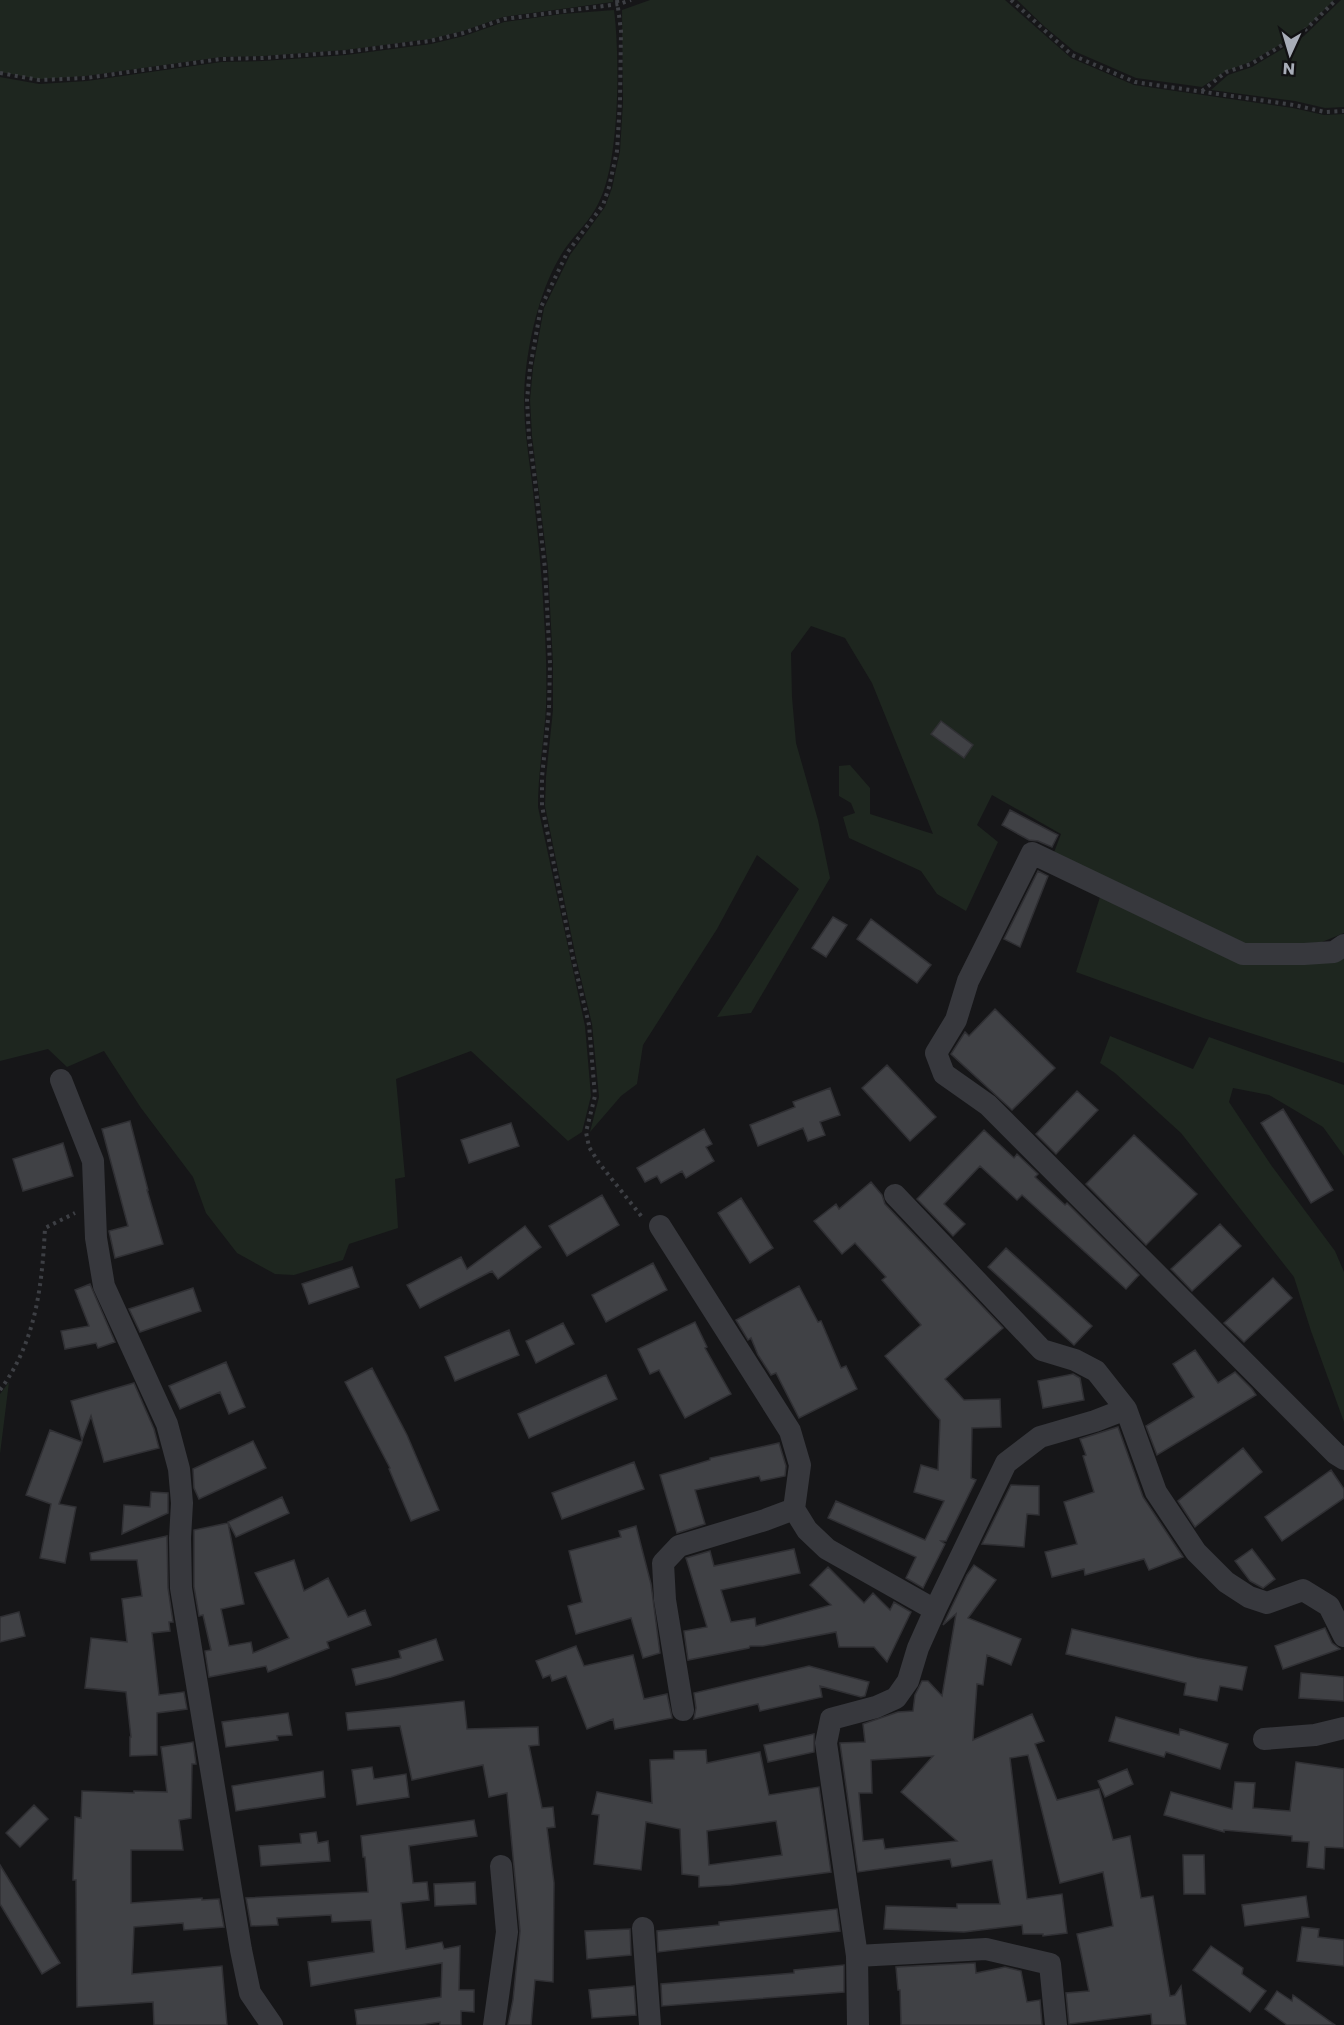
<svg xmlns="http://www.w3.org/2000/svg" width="1344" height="2025" font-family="Poppins,sans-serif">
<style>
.green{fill:#1e261f}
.building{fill:#404145;stroke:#303034;stroke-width:1.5;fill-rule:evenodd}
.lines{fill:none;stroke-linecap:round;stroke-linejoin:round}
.path{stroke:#3d3f44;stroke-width:4;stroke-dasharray:3 4.5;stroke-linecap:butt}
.minor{stroke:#37383d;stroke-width:22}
</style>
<rect width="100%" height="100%" fill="#161618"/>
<path class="green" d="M0,0H613V2L503,17L463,31L430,39L345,50L263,56L221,57L86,76L39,79L0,72Z
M650,0H1005L1071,58L1134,85L1293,108L1324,115L1344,114V933L1322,942L1294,946L1233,943L1053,855L1061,834L992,795L977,825L998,842L966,911L937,894L921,871L849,838L843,817L855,813L851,803L839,796V766L850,765L870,788V814L933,834L872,683L845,638L811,626L791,653L792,697L796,743L818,820L830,878L751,1013L717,1017L799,889L757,855L717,929L643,1045L637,1084L621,1096L590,1132L599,1097L592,1024L576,958L545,806L546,777L553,710V664L548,568L532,436L530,400L533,368L544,308L570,255L605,207L612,188L620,151L623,102L622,10Z
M1017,0H1334L1302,32L1250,62L1226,71L1202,87L1136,78L1074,51L1045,27Z
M1341,0H1344V107L1325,108L1295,101L1211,90L1228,75L1252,67L1304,36Z
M614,10C620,56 620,161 599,202C591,220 575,234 564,250C542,284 531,329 526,369C521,408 527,444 532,482C537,527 542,572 544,617C546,647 547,678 546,708C544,741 538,773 538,807L585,1026L591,1096L582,1132L568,1141L471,1051L396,1079L405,1177L395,1179L398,1228L349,1244L343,1260L294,1275L275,1274L237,1253L206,1213L193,1177L141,1108L104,1051L67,1067L48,1049L0,1061V77L39,84L87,81L221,62L263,61L346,55L431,44L464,36L504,22L562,14Z
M1100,897L1237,960L1344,951V1063L1203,1018L1076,972Z
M1110,1036L1193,1069L1209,1037L1344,1085V1156L1323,1127L1269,1095L1233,1088L1229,1102L1271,1165L1335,1251L1344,1272V1422L1311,1331L1294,1277L1181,1133L1115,1073L1100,1063Z
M9,1382L0,1454V1394Z"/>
<path class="building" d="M941,721L973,745L964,758L931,734Z
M1010,810L1058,835L1052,847L1038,841L1029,840L1002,825Z
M1038,871L1048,876L1020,947L1004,939Z
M833,917L847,925L826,957L812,948Z
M871,919L931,965L917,983L857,939Z
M995,1009L1055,1068L1012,1110L951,1054L965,1032L969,1036Z
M887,1065L936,1117L910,1141L862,1088Z
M830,1088L840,1115L820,1122L825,1135L808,1141L803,1128L758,1146L750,1125L795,1107L793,1102Z
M1077,1091L1098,1110L1056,1154L1036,1134Z
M1283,1109L1333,1190L1311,1203L1261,1123Z
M130,1121L148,1190H147L163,1244L115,1258L109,1231L128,1226L102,1129Z
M511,1123L519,1146L469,1163L461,1140Z
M704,1129L712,1144L706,1147L714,1161L686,1178L682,1171L661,1183L657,1176L645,1182L637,1168Z
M984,1130L1014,1158L1017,1154L1038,1174L1035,1177L1065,1205L1067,1203L1139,1275L1126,1289L1022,1195L1017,1200L980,1166L944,1204L965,1224L953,1236L917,1199Z
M1134,1135L1197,1194L1146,1245L1086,1184Z
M63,1143L73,1176L23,1191L13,1159Z
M871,1182L882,1195L885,1204L1003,1328L945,1379L964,1400L1000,1399L1001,1427L972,1428L971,1478L976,1480L946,1541H941L945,1544L923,1588L906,1578L916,1557L828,1518L836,1501L925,1540L944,1501L914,1492L921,1465L938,1470L940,1420L885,1356L921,1325L882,1280L886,1277L855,1243L842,1254L814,1221L836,1204L839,1209Z
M602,1195L619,1225L567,1256L549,1226Z
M741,1198L773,1248L750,1263L718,1213Z
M1220,1224L1241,1246L1192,1291L1171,1269Z
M525,1226L541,1247L498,1279L492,1271L420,1308L407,1285L461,1257L467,1269Z
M1006,1248L1092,1326L1074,1345L988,1267Z
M653,1263L667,1290L606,1322L592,1295Z
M352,1267L359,1287L309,1304L302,1284Z
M1273,1278L1292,1298L1244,1342L1224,1323Z
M90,1284L115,1342L98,1348L96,1343L65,1349L61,1331L89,1326L75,1290Z
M799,1286L818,1322L821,1321L841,1368L846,1366L857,1389L799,1418L776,1373L771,1375L758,1355L751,1338L748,1340L736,1320Z
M193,1288L201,1311L140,1332L129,1309Z
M695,1322L707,1347L705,1348L731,1394L685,1418L659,1370L650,1374L638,1349Z
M563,1323L574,1344L536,1363L526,1341Z
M509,1330L519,1355L455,1381L445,1357Z
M1195,1350L1218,1383L1235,1372L1252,1389L1256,1395L1157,1455L1146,1426L1194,1397L1173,1364Z
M226,1362L245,1407L229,1414L220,1392L180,1409L169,1386Z
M372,1368L407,1435L439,1510L411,1521L389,1469L390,1468L345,1382Z
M1073,1374L1080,1378L1084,1400L1043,1408L1038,1381Z
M606,1375L617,1399L529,1438L518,1414Z
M134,1383L154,1429L159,1448L104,1462L91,1416L82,1440L71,1401Z
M1118,1427L1143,1497L1183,1557L1149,1570L1144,1559L1085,1575L1084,1569L1052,1577L1045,1552L1077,1544L1064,1502L1094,1492L1083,1456L1086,1455L1080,1439Z
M50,1430L82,1442L59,1504L76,1507L65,1563L40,1558L51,1504L26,1495Z
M253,1441L266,1468L199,1499L194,1488L193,1469Z
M779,1443L786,1466L785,1476L761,1481L759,1476L695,1490L705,1524L677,1533L660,1475L710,1460V1458Z
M1243,1448L1262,1472L1195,1527L1178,1501Z
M634,1462L644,1489L562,1519L552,1493Z
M1331,1470L1344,1489V1498L1282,1541L1265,1517Z
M1011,1485L1039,1486V1515L1027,1514L1024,1547L982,1544Z
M151,1492L168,1493V1513L122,1534L124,1505L150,1507Z
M282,1497L289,1513L236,1537L228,1522Z
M228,1523L244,1604L221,1609L229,1646L251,1642L253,1653L289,1638L255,1573L294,1560L304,1591L328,1578L348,1617L365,1610L371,1625L327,1642L329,1648L268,1672L266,1666L209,1677L205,1651L211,1650L203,1615L199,1616L194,1587V1530Z
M636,1526L651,1584L660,1653L643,1658L631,1618L576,1634L568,1606L582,1602L569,1551L621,1537L619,1531Z
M167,1536L168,1588L173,1622H169L170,1631L152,1633L159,1695L184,1692L187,1709L157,1713V1755L130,1756V1737H131L126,1692L85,1688L91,1638L127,1642L122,1599L142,1596L137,1560H91L90,1553Z
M794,1549L800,1573L721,1590L731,1622L755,1618L756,1626L831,1605L810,1585L828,1567L864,1603L873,1593L890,1610L894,1602L911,1612L887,1662L874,1647H839L836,1632L763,1646H750L749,1648L688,1660L684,1631L707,1627L686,1558L710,1551L714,1566Z
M1252,1549L1275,1579L1263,1588L1250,1581L1235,1561Z
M974,1565L996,1580L968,1618L1021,1639L1011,1665L987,1655L983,1685L977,1684L973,1740L1032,1714L1044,1741L1035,1744L1057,1800L1099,1789L1113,1840L1130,1836L1141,1898L1153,1896L1170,1996L1175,1995L1181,1986L1186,2025H1152L1151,2014L1069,2024L1066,1993L1089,1991L1077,1934L1113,1926L1103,1872L1060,1883L1028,1755L1010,1758L1027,1899L1062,1894L1067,1933L1043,1936V1934H1023L1022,1925L964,1932L884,1929L886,1906L957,1908V1904H1000L992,1860L952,1867L950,1859L858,1872L840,1743L865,1742L863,1724L898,1712L913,1711L915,1695L922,1681H928L942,1696L956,1614L943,1625L967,1575ZM933,1756L901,1792L957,1841L885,1849L883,1839L863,1841L859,1793H872L871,1760Z
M19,1612L25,1636L0,1642V1617Z
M1325,1628L1332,1643L1340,1649L1283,1669L1275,1646Z
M1072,1629L1197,1658L1247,1667L1242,1690L1220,1686L1217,1701L1184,1695L1186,1683L1066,1654Z
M436,1639L443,1660L391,1677L356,1685L352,1669L401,1658L399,1651Z
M576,1646L584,1666L633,1655L644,1699L667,1694L672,1718L615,1729L613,1719L587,1729L566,1676L552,1681L550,1675L543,1678L536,1661Z
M809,1666L869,1682L865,1696L861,1697L820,1686L822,1697L760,1711L758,1704L694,1719L696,1708L694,1693Z
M1301,1673L1344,1677V1701L1299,1698Z
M464,1701L467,1729L538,1727L539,1745L529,1746L542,1808L553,1807L555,1827L547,1828L554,1883L553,1982L535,1980L531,2025H508L513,2000L520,1931L507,1793L489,1797L483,1765L412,1780L400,1726L348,1730L346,1713Z
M288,1713L292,1735L277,1736L278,1740L226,1747L222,1722Z
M1116,1717L1179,1735L1180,1729L1228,1744L1220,1769L1166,1752L1164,1757L1109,1741Z
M814,1734V1752L768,1762L764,1745Z
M193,1742L196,1764H192L191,1818L179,1820L183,1850H131V1903L202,1898V1900L219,1899L224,1927L184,1930L183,1923L134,1927L132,1974L222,1966L227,2025H154L153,2002L77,2007L76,1880H73L75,1817L81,1818L82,1791L134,1793V1791L167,1792L161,1747Z
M706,1750L707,1763L760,1752L769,1795L819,1787L831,1872L731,1885L699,1887V1876L682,1874L680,1829L646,1822L641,1870L594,1864L599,1815L592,1814L597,1792L652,1803L650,1760L674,1759V1751ZM776,1821L782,1855L709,1865L707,1831Z
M1296,1762L1344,1769V1848L1325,1847L1324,1869L1307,1867L1309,1842L1292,1841V1836L1224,1830V1832L1164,1815L1171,1792L1232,1809L1235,1782L1255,1783L1253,1808L1290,1811Z
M372,1767L374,1779L406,1774L409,1797L357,1805L352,1770Z
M1127,1769L1133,1784L1105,1797L1098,1781Z
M323,1771L325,1797L236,1811L232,1786Z
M34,1805L48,1819L20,1847L6,1833Z
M474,1820L477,1836L409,1846L413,1883L427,1882L429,1900L401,1903L406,1949L442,1942L444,1949L460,1946L459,1990H474V2012L461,2011V2025H440V2022L420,2025H357L355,2010L441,1997L442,1963L311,1986L308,1962L374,1952L371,1920L332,1922L331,1915L277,1918L278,1925L251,1926L246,1898L368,1892L365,1857H363L361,1836Z
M316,1832L318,1843L328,1841L330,1861L261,1866L259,1846L301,1843L300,1834Z
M1183,1855H1204L1205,1894H1184Z
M0,1865L60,1963L42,1974L0,1904Z
M475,1882L476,1904L435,1906L434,1884Z
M1306,1896L1309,1917L1245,1926L1242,1905Z
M837,1909L840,1931L658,1952L657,1931L719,1925V1922Z
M1302,1927L1319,1929L1318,1937L1344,1940V1966L1297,1961Z
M630,1929L631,1955L587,1959L585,1931Z
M1211,1946L1243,1968L1242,1974L1266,1991L1250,2012L1193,1970Z
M975,1963L976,1973L1005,1967L1021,1971L1027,2002L1040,2000L1042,2025H901L900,1990H898L896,1967Z
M844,1965V1992L662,2006L661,1984L794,1973V1970Z
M634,1986L636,2015L592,2018L589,1990Z
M1277,1991L1292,2001L1293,1995L1335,2025H1287L1265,2009Z"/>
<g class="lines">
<path class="path" d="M617,0L621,31L620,102L617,151L609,187L603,205L567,253L541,307L530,368L527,400L529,437L534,472L545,569L550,664L549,710L542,777V806L573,958L589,1025L595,1096L586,1132L589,1147L599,1163L642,1217
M1011,0L1072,55L1135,82L1294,105L1325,112L1344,111
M0,73L39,80L86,78L221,59L263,58L345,52L430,41L463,33L504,19L619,4L631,0
M1202,91L1226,72L1251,64L1302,33L1336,0
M0,1390C36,1342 42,1286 45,1228L75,1213"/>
<path class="minor" d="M1344,945L1334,952L1304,954H1243L1032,853L968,981L956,1020L936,1053L944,1074L988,1105L1336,1454L1344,1459
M61,1080L93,1161L96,1238L104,1286L167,1424L179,1469L182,1503L180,1538L181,1588L241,1950L250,1993L272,2025
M895,1195L1042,1350L1075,1360L1096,1371L1126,1409
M660,1226L790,1431L800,1465L794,1509L807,1530L827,1549L935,1610
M683,1710L665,1600L663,1563L679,1546L765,1520L794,1509
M1264,1739L1315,1735L1344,1728
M643,1928L650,2025
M857,1956L826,1743L831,1719L876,1707L896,1698L908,1681L918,1648L935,1610L1006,1463L1040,1437L1095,1421L1126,1409L1156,1492L1196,1552L1226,1582L1249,1597L1267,1603L1303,1590L1329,1606L1344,1636
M494,2025L507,1932L501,1866
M858,2025L857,1956L986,1949L1050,1964L1056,2025"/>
</g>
<g transform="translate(1290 54) rotate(184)" stroke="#111113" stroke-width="4.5" paint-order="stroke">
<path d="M0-4.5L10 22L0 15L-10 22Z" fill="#a8adb8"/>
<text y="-9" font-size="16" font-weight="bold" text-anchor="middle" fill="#a8adb8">N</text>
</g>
</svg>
